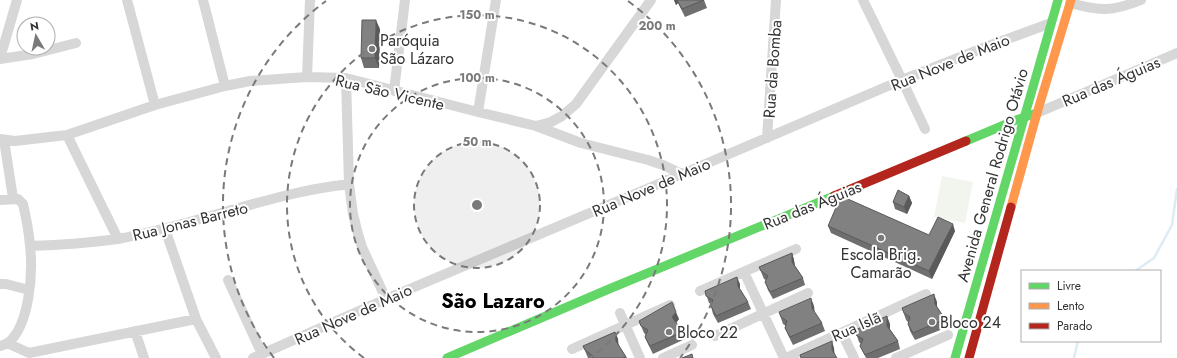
<svg xmlns="http://www.w3.org/2000/svg" width="1177" height="358" font-family="Jost,sans-serif">
<style>
.green{fill:#f1f5ed}
.lines{fill:none;stroke-linecap:round;stroke-linejoin:round}
.stream{stroke:#ddebf3;stroke-width:2.5}
.street{stroke:#d7d7d7;stroke-width:10}
.fast{stroke:#63d668;stroke-width:9}
.slow{stroke:#ff974d;stroke-width:9}
.jam{stroke:#b3261e;stroke-width:9}
.wall{fill:#6f6f6f}
.shaded-wall{fill:#5a5a5a}
.building{fill:#818181;stroke:#5a5a5a}
.ring{fill:none;stroke:#7a7a7a;stroke-width:2;stroke-dasharray:7 5}
.poi-dot{fill:#7a7a7a;stroke:#fff;stroke-width:1.5}
.labels{text-anchor:middle;stroke-width:4;stroke-linejoin:round;paint-order:stroke}
.poi-label{font-size:16px;fill:#333;stroke:#fff;text-anchor:start}
.street-label{font-size:16px;fill:#333;stroke:#fff}
.district-label{font-size:20px;font-weight:bold;fill:#000;stroke:#fff}
.centre{fill:#7a7a7a;stroke:#fff;stroke-width:2}
.ring-label{font-size:12px;text-anchor:middle;font-weight:bold;fill:#7a7a7a;stroke:#fff;stroke-width:4;stroke-linejoin:round;paint-order:stroke}
</style>
<rect width="100%" height="100%" fill="#fff"/>
<path class="green" d="M942,176L973,182L965,223L934,217Z"/>
<g class="lines">
<path class="stream" d="M1135,271L1154,258L1172,225L1177,189
M1074,358L1078,341"/>
<path class="street" d="M127,0L155,105
M203,0L225,86
M863,0L902,80L925,129
M1070,3C1099,11 1112,12 1141,0
M0,58L17,0
M0,59L33,54L76,43
M307,77L310,0
M346,78L349,184L353,214L358,234L362,247L386,299
M394,91L405,0
M478,112L496,0
M1037,113L1177,53
M536,126L551,122L562,116L576,104L651,0
M67,135L118,239
M767,138L776,0
M0,139L15,141L67,135L155,105L225,86L250,81L307,77L346,78L478,112L536,126L581,143L648,160L663,165L682,174
M4,140L13,198
M0,200L18,199L23,204C26,217 29,232 30,246C33,272 30,325 8,343C6,344 3,345 0,346
M165,229L196,319L216,358
M30,246C60,245 89,243 118,239C134,236 150,232 166,228C227,213 286,191 349,184
M744,272L784,358
M228,280L262,354
M0,284H6L29,290
M700,291L796,249
M620,313L640,358
M135,331L144,358
M842,333L854,358
M715,336L808,293
M7,343L29,353L196,319
M572,349L670,305
M253,358L386,299L682,174L902,80L991,45L1051,23
M663,358L692,345
M786,358L926,294
M896,358L948,335"/>
<path class="fast" d="M966,141L1016,120L1037,113
M447,358L609,289L834,196
M955,358L1058,0"/>
<path class="slow" d="M1011,207L1037,113L1071,0"/>
<path class="jam" d="M834,196L966,141
M969,358L1011,207"/>
</g>
<path class="wall" d="M674,0H704L707,8L685,17L678,3L676,5Z
M380,29L379,68H364L361,58Z
M909,196L912,203L907,214L895,209L893,202Z
M828,226L929,235L955,231L932,279L831,233Z
M792,253L794,260L795,266L803,278L805,285L773,299L768,290L765,282L766,280L764,279L759,267Z
M740,284V290L748,302L751,309L718,323L713,314L711,306V304L709,303L705,291Z
M937,302V307L945,319L948,327L915,340L910,331L908,324V322L906,320L902,308Z
M814,306V312L822,323L825,331L793,345L788,335L785,328L786,326L783,324L779,312Z
M679,319L676,323L683,332L685,339L653,354L648,344L645,337L646,335L644,333L639,321Z
M890,324V329L898,341L900,349L878,358H866L860,346L861,344L859,342L855,330Z
M615,332L618,339V345L627,358H588L583,346Z"/>
<path class="shaded-wall" d="M674,0H677L678,3L676,5Z
M376,20L380,29L379,68L375,58Z
M909,196L912,203L907,214L904,207Z
M953,224L955,231L932,279L929,271Z
M792,253L794,260L795,270L792,262Z
M737,277L740,284V294L738,286Z
M934,294L937,302V311L935,304Z
M811,298L814,306L815,315L812,308Z
M676,312L679,319L675,324L672,317Z
M887,316L890,324V333L887,326Z
M615,332L618,339L619,349L616,341Z
M832,341L834,348L835,358L832,350Z"/>
<path class="building" d="M677,0H704L682,9Z
M362,20H376L375,58H361Z
M898,190L909,196L904,207L893,202Z
M841,196L929,235L938,217L953,224L929,271L828,226Z
M792,253V262L803,278L770,292L765,282L768,276L761,271L759,267Z
M737,277L738,286L748,302L716,316L711,306L713,300L706,296L705,291Z
M934,294L935,304L945,319L913,333L908,324L910,317L904,313L902,308Z
M811,298L812,308L822,323L790,337L785,328L787,321L781,317L779,312Z
M672,302L676,312L672,317L683,332L650,346L645,337L648,330L641,326L639,321Z
M887,316V326L898,341L865,355L860,346L863,339L856,335L855,330Z
M615,332L616,341L626,357L623,358H592L593,356L585,350L583,346Z
M832,341V350L837,358H801L800,355Z
M692,354L693,358H682Z"/>
<circle cx="477" cy="205" r="63" fill="#7a7a7a" fill-opacity=".12"/>
<g class="ring">
<circle cx="477" cy="205" r="63"/>
<circle cx="477" cy="205" r="127"/>
<path d="M364 358A190 190 0 1 1 590 358"/>
<path d="M274 358A254 254 0 0 1 326 1M628 1A254 254 0 0 1 680 358"/>
</g>
<g class="poi-dot">
<circle cx="372" cy="49" r="4"/>
<circle cx="881" cy="238" r="4"/>
<circle cx="932" cy="322" r="4"/>
<circle cx="669" cy="332" r="4"/>
</g>
<g class="labels">
<g class="poi-label">
<text x="380" y="46">Paróquia<tspan x="380" dy="18">São Lázaro</tspan></text>
<text x="881" y="260" text-anchor="middle">Escola Brig.<tspan x="881" dy="18">Camarão</tspan></text>
<text x="940" y="328">Bloco 24</text>
<text x="677" y="338">Bloco 22</text>
</g>
<g class="street-label">
<text transform="translate(950 62) rotate(-22)" y="6">Rua Nove de Maio</text>
<text transform="translate(772 69) rotate(-86)" y="6">Rua da Bomba</text>
<text transform="translate(1111 81) rotate(-23)" y="6">Rua das Águias</text>
<text transform="translate(390 92) rotate(13)" y="6">Rua São Vicente</text>
<text transform="translate(992 175) rotate(-74)" y="6">Avenida General Rodrigo Otávio</text>
<text transform="translate(651 187) rotate(-23)" y="6">Rua Nove de Maio</text>
<text transform="translate(812 205) rotate(-22)" y="6">Rua das Águias</text>
<text transform="translate(190 221) rotate(-14)" y="6">Rua Jonas Barreto</text>
<text transform="translate(353 314) rotate(-24)" y="6">Rua Nove de Maio</text>
<text transform="translate(856 326) rotate(-24)" y="6">Rua Islã</text>
</g>
<g class="district-label">
<text x="493" y="308">São Lazaro</text>
</g>
</g>
<circle cx="477" cy="205" r="6" class="centre"/>
<g class="ring-label">
<text x="477" y="19">150 m</text>
<text x="657" y="30">200 m</text>
<text x="477" y="82">100 m</text>
<text x="477" y="146">50 m</text>
</g>
<rect x="1021" y="270" width="140" height="72" fill="#ffffff" stroke="#adadad"/>
<rect x="1029" y="283" width="20" height="6" fill="#63d668" stroke="#adadad"/>
<text x="1057" y="290" font-size="12" fill="#333333">Livre</text>
<rect x="1029" y="303" width="20" height="6" fill="#ff974d" stroke="#adadad"/>
<text x="1057" y="310" font-size="12" fill="#333333">Lento</text>
<rect x="1029" y="323" width="20" height="6" fill="#b3261e" stroke="#adadad"/>
<text x="1057" y="330" font-size="12" fill="#333333">Parado</text>
<g transform="translate(36 36) rotate(351)"><circle r="19" fill="#ffffff" stroke="#adadad"/>
<path d="M0-3L7 15L0 10L-7 15Z" fill="#7a7a7a"/>
<text y="-6" font-size="11" font-weight="bold" text-anchor="middle" fill="#333333">N</text>
</g>
</svg>
